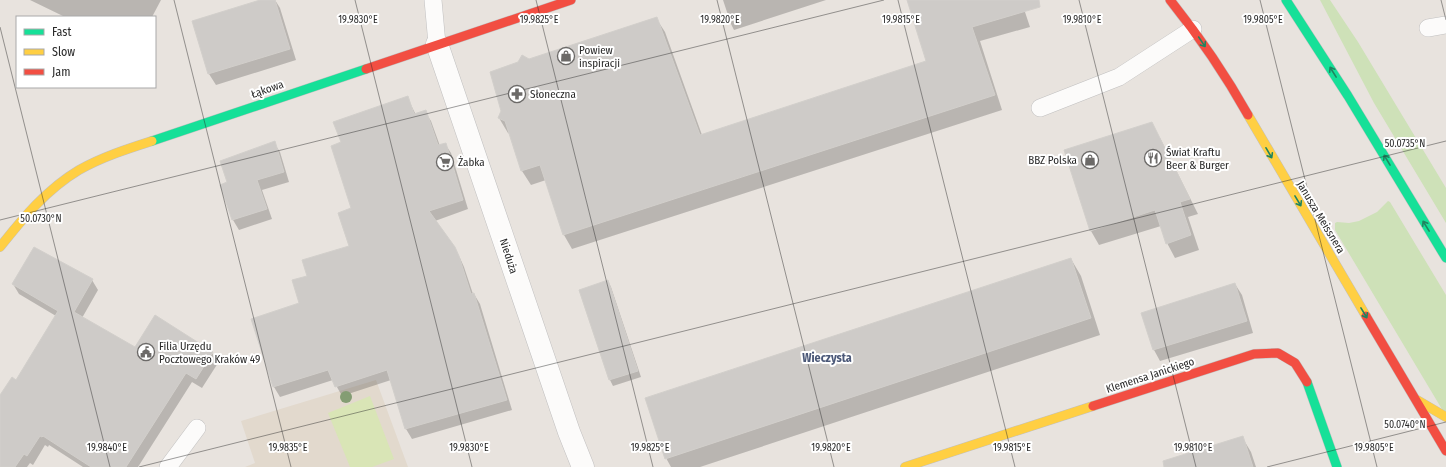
<svg xmlns="http://www.w3.org/2000/svg" width="1446" height="467" font-family="'Fira Sans Condensed',sans-serif">
<style>
.education{fill:#e2d9cd}
.green{fill:#cee1b8}
.pitch{fill:#d9e5b6}
.shadow{fill:#0003}
.building{fill:#cecbc8;stroke:#d2cfcb}
.lines{fill:none;stroke-linecap:round;stroke-linejoin:round}
.lane-casing{stroke:#c1c0c0;stroke-width:18}
.street-casing{stroke:#c1c0c0;stroke-width:23}
.fast-casing{stroke:#c1c0c0;stroke-width:10}
.slow-casing{stroke:#c1c0c0;stroke-width:10}
.jam-casing{stroke:#c1c0c0;stroke-width:10}
.lane{stroke:#fcfbfa;stroke-width:17}
.street{stroke:#fcfbfa;stroke-width:22}
.fast{stroke:#16e098;stroke-width:9}
.slow{stroke:#ffcf43;stroke-width:9}
.jam{stroke:#f24e42;stroke-width:9}
.tree{fill:#849d73}
.oneway{stroke:#208460}
.ticks{fill:none;stroke:#292929;stroke-width:1;stroke-opacity:0.45}
.labels{text-anchor:middle;stroke-width:4;stroke-linejoin:round;paint-order:stroke}
.poi-label{font-size:11px;fill:#292929;stroke:#fff;text-anchor:start}
.street-label{font-size:11px;fill:#292929;stroke:#fff}
.neighbourhood-label{font-size:12px;font-weight:bold;fill:#4b5878;stroke:#fff}
.ticks-label{font-size:10px;text-anchor:middle;fill:#292929;stroke:#fff;stroke-width:4;stroke-linejoin:round;paint-order:stroke}
</style>
<rect width="100%" height="100%" fill="#e8e3de"/>
<path class="education" d="M376,380L408,467H245L255,463L241,421Z"/>
<path class="green" d="M1320,0H1330L1358,42L1446,188V223L1374,103Z
M1388,201L1390,202L1446,295V416L1335,230V223L1337,222L1349,223L1359,221L1377,212Z"/>
<path class="pitch" d="M370,396L394,459L372,467H350L328,413Z"/>
<path class="shadow" d="M30,0H161L152,17H65Z
M264,0H275L280,8L296,60L216,85L209,74L193,21Z
M723,0H826L734,30L731,24Z
M908,0H1021L1030,27L980,41L1002,110L572,249L564,235L546,180L531,185L522,171L510,134L508,133L499,118L529,60L656,18L665,32L702,135L928,62Z
M407,97L416,115L425,112L431,121L440,146L445,144L451,153L468,209L435,221L460,258L464,267L473,294H474L480,304L512,410L412,439L406,429L391,380L342,396L333,380L280,397L274,387L252,319L300,304L308,276L350,247L352,209L342,143Z
M1160,138L1198,214L1188,217L1199,250L1175,258L1167,243L1161,226L1099,245L1091,231Z
M274,143L280,152L289,182L262,190L272,219L239,230L233,220L221,185L229,182Z
M1071,259L1081,276L1100,335L700,467H671L666,458Z
M92,280L98,290L82,318L135,348L155,317L212,353L218,363L202,388L192,382L138,467H83L49,445L48,447L45,445L33,465L30,463L27,467H0V397L17,382L56,316L19,294L13,284Z
M608,281L611,287L641,377L613,386L610,380L581,290Z
M1235,284L1242,295L1253,333L1160,361L1154,350L1142,314Z
M1242,437L1251,452L1256,467H1166Z"/>
<path class="building" d="M260,0H275L290,49L208,74L192,21Z
M907,0H1039L1040,7L972,27L995,95L563,235L540,165L521,171L505,121L498,118L501,111L490,72L518,62L522,55L529,59L657,17L700,135L926,61Z
M408,96L414,114L426,110L438,145L446,143L463,200L429,211L455,247L459,256L471,294L474,293L507,400L405,429L387,370L335,387L328,370L273,387L251,319L299,303L292,280L307,276L302,260L349,246L338,213L351,208L331,146L341,142L333,122Z
M1152,122L1190,199L1180,202L1191,235L1166,244L1155,210L1090,231L1064,150Z
M275,141L284,172L257,180L267,209L232,220L220,185L227,182L220,161Z
M34,247L93,279L74,312L135,347L155,315L213,352L196,379L186,373L126,467H91L43,436L42,437L40,436L27,456L24,454L15,467H0V395L12,377L16,380L58,311L12,284Z
M1071,258L1091,318L665,459L645,398Z
M608,280L638,371L609,380L579,290Z
M1235,283L1247,321L1153,350L1141,313Z
M1243,436L1253,467H1164L1163,461Z"/>
<g class="lines">
<g class="lane-casing">
<path id="lane" d="M433,0L437,44
M1428,28L1446,25
M1040,108L1119,77L1193,29
M168,467L197,428"/>
</g>
<g class="street-casing">
<path id="street" d="M437,44L569,432L583,467"/>
</g>
<g class="fast-casing">
<path id="fast" d="M1286,0L1348,96L1446,258
M152,141L366,69
M1307,382L1337,467"/>
</g>
<g class="slow-casing">
<path id="slow" d="M1248,115L1366,316
M0,247C23,218 47,189 79,170C102,157 127,149 152,141
M1417,400L1446,417
M905,467L1093,406"/>
</g>
<g class="jam-casing">
<path id="jam" d="M1170,0C1199,36 1225,74 1248,115
M366,69L571,0
M1366,316L1446,451
M1093,406L1254,354L1278,353L1295,363L1307,382"/>
</g>
<use href="#lane" class="lane"/>
<use href="#street" class="street"/>
<use href="#fast" class="fast"/>
<use href="#slow" class="slow"/>
<use href="#jam" class="jam"/>
</g>
<circle class="tree" cx="346" cy="397" r="6"/>
<defs><path id="oneway-shaft" d="M-6 0H5M1.5-3L5.5 0L1.5 3" fill="none" stroke-width="1.6" stroke-linecap="round" stroke-linejoin="round"/></defs>
<g class="oneway">
<use href="#oneway-shaft" transform="translate(1202 42) rotate(56)"/>
<use href="#oneway-shaft" transform="translate(1333 72) rotate(-122)"/>
<use href="#oneway-shaft" transform="translate(1269 153) rotate(60)"/>
<use href="#oneway-shaft" transform="translate(1387 160) rotate(-121)"/>
<use href="#oneway-shaft" transform="translate(1298 201) rotate(59)"/>
<use href="#oneway-shaft" transform="translate(1426 226) rotate(-122)"/>
<use href="#oneway-shaft" transform="translate(1364 313) rotate(59)"/>
</g>
<path class="ticks" d="M174,0L291,467M355,0L472,467M536,0L653,467M717,0L834,467M898,0L1015,467M1079,0L1196,467M1260,0L1377,467M1441,0L1446,20M0,27L110,467M0,220L884,0M139,467L1446,141M1267,467L1446,422"/>
<defs>
<g id="shop-ring" transform="scale(0.9)"><circle r="9.5" fill="#fff" stroke="#6c6a68" stroke-width="1.5"/><path d="M-5-2.5h2.3a2.7 3.5 0 0 1 5.4 0H5L5.5 6h-11ZM-1.5-2.5h3a1.5 2.3 0 0 0-3 0Z" fill="#6c6a68"/></g>
<g id="pharmacy-ring" transform="scale(0.9)"><circle r="9.5" fill="#fff" stroke="#6c6a68" stroke-width="1.5"/><path d="M-2-6h4v4h4v4h-4v4h-4v-4h-4v-4h4Z" fill="#6c6a68"/></g>
<g id="restaurant-ring" transform="scale(0.9)"><circle r="9.5" fill="#fff" stroke="#6c6a68" stroke-width="1.5"/><path d="M-5-6h1v4h1v-4h1v4h1v-4h1v5L-1.5 .5V6h-2V.5L-5-1ZM5-6V6H3V1.5H1.5Q1.5-4 5-6Z" fill="#6c6a68"/></g>
<g id="supermarket-ring" transform="scale(0.9)"><circle r="9.5" fill="#fff" stroke="#6c6a68" stroke-width="1.5"/><path d="M-6-5.5h2.5l.6 2H6L4.5 2H-2.5L-4.4-4H-6ZM-1.5 3.2a1.3 1.3 0 1 0 .1 0ZM3 3.2a1.3 1.3 0 1 0 .1 0Z" fill="#6c6a68"/></g>
<g id="civic-ring" transform="scale(0.9)"><circle r="9.5" fill="#fff" stroke="#6c6a68" stroke-width="1.5"/><path d="M-.6-6.5H3V-4.5H.6V-3L4-1V1h2V6H-6V1h2V-1L-.6-3ZM-1.2 2.5V6h2.4V2.5Z" fill="#6c6a68"/></g>
</defs>
<g fill-rule="evenodd">
<use href="#shop-ring" x="566" y="56"/>
<use href="#pharmacy-ring" x="517" y="94"/>
<use href="#restaurant-ring" x="1153" y="158"/>
<use href="#shop-ring" x="1090" y="160"/>
<use href="#supermarket-ring" x="445" y="162"/>
<use href="#civic-ring" x="146" y="352"/>
</g>
<g class="labels">
<g class="poi-label">
<text x="579" y="54">Powiew<tspan x="579" dy="13">inspiracji</tspan></text>
<text x="530" y="98">Słoneczna</text>
<text x="1166" y="156">Świat Kraftu<tspan x="1166" dy="13">Beer &amp; Burger</tspan></text>
<text x="1077" y="164" text-anchor="end">BBZ Polska</text>
<text x="458" y="166">Żabka</text>
<text x="159" y="350">Filia Urzędu<tspan x="159" dy="13">Pocztowego Kraków 49</tspan></text>
</g>
<g class="street-label">
<text transform="translate(267 89) rotate(-19)" y="4">Łąkowa</text>
<text transform="translate(1321 217) rotate(59)" y="4">Janusza Meissnera</text>
<text transform="translate(509 256) rotate(72)" y="4">Nieduża</text>
<text transform="translate(1150 375) rotate(-18)" y="4">Klemensa Janickiego</text>
</g>
<g class="neighbourhood-label">
<text x="827" y="362">Wieczysta</text>
</g>
</g>
<g class="ticks-label">
<text x="358" y="23">19.9830°E</text>
<text x="539" y="23">19.9825°E</text>
<text x="720" y="23">19.9820°E</text>
<text x="901" y="23">19.9815°E</text>
<text x="1082" y="23">19.9810°E</text>
<text x="1263" y="23">19.9805°E</text>
<text x="1405" y="147">50.0735°N</text>
<text x="41" y="222">50.0730°N</text>
<text x="1405" y="428">50.0740°N</text>
<text x="107" y="451">19.9840°E</text>
<text x="288" y="451">19.9835°E</text>
<text x="469" y="451">19.9830°E</text>
<text x="650" y="451">19.9825°E</text>
<text x="831" y="451">19.9820°E</text>
<text x="1012" y="451">19.9815°E</text>
<text x="1193" y="451">19.9810°E</text>
<text x="1374" y="451">19.9805°E</text>
</g>
<rect x="16" y="16" width="140" height="72" fill="#ffffff" stroke="#a9a9a9"/>
<rect x="24" y="29" width="20" height="6" fill="#16e098" stroke="#a9a9a9"/>
<text x="52" y="36" font-size="12" fill="#292929">Fast</text>
<rect x="24" y="49" width="20" height="6" fill="#ffcf43" stroke="#a9a9a9"/>
<text x="52" y="56" font-size="12" fill="#292929">Slow</text>
<rect x="24" y="69" width="20" height="6" fill="#f24e42" stroke="#a9a9a9"/>
<text x="52" y="76" font-size="12" fill="#292929">Jam</text>
</svg>
